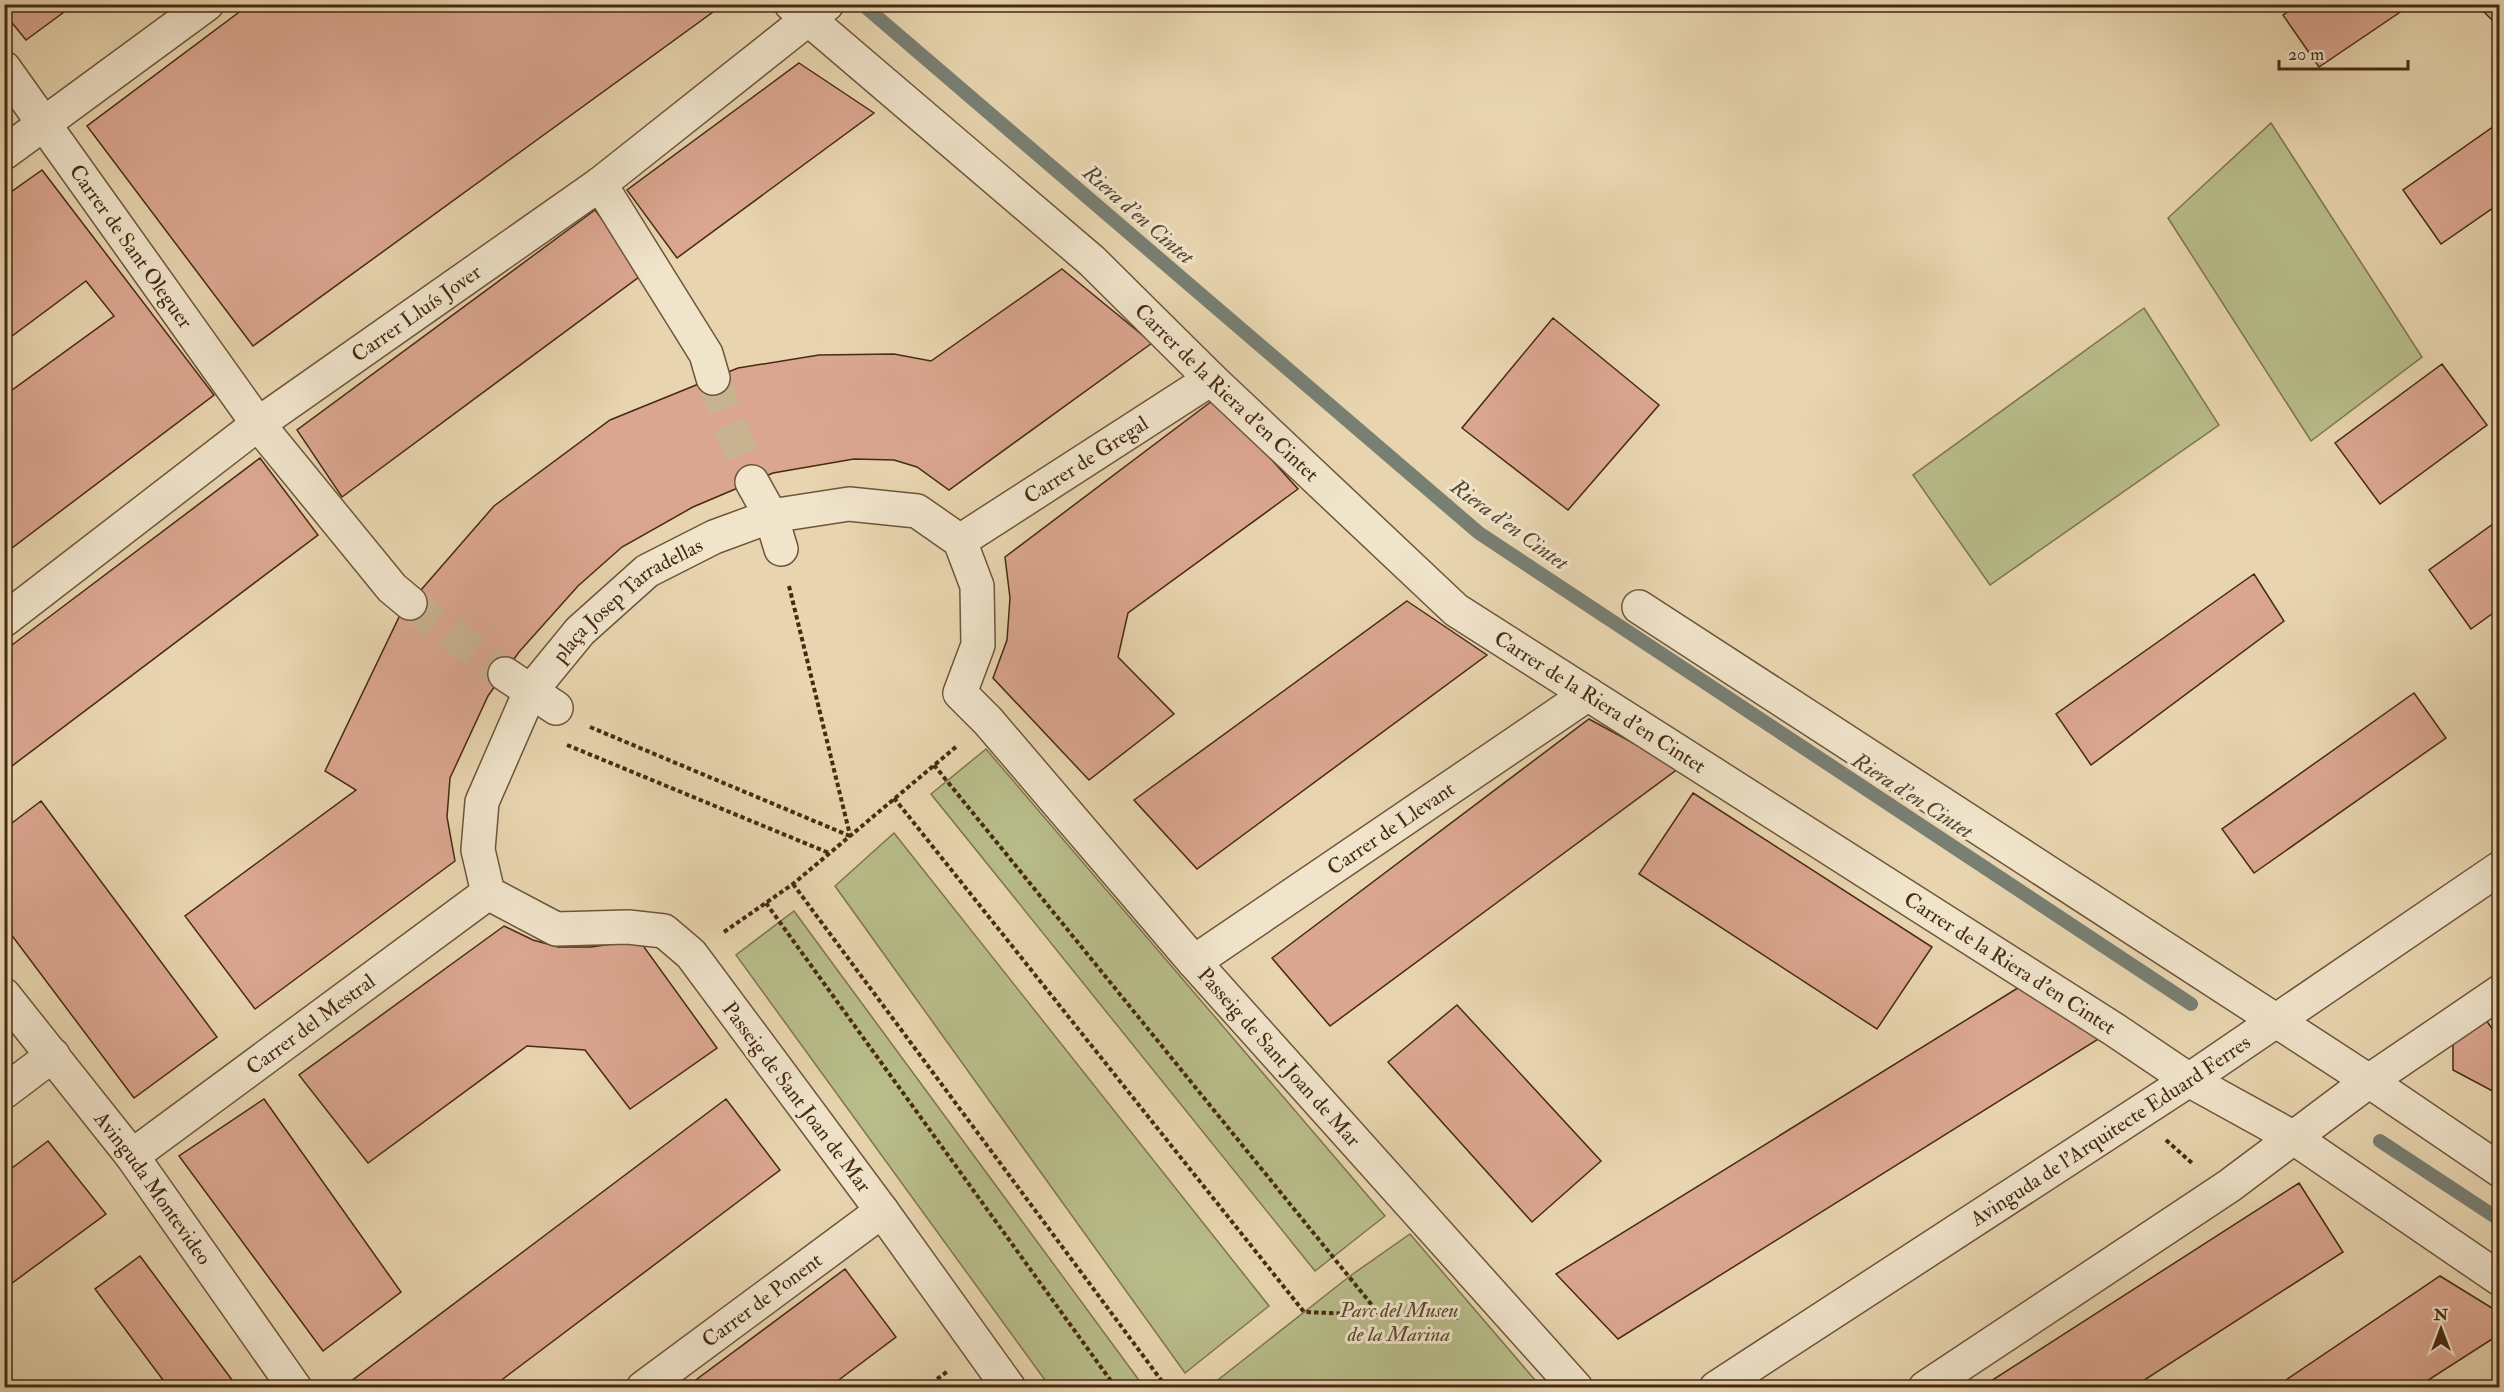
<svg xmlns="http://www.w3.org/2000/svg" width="2504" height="1392" font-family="'IM FELL Double Pica',serif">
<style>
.green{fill:#b8bd8a;stroke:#7f744e;stroke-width:1.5}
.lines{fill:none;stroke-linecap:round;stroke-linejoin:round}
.stream{stroke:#787f73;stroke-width:14}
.building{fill:#dba690;stroke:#462a13;stroke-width:1.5}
.minor-tunnel{stroke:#c8b390;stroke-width:33;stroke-dasharray:33 16;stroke-linecap:butt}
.minor-casing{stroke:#6e553a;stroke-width:36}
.path{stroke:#462a13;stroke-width:4;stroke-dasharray:4.5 3;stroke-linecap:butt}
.minor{stroke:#f0e4cb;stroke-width:33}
.labels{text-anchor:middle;stroke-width:6;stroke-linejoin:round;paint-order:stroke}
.street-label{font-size:21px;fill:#462a13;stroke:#f0e4cb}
.park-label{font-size:21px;font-style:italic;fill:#5d472b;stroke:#f0e4cb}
.water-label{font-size:22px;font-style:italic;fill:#574633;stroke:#f0e4cb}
</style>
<rect width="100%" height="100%" fill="#e8d5af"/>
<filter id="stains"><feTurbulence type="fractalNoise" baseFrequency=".00333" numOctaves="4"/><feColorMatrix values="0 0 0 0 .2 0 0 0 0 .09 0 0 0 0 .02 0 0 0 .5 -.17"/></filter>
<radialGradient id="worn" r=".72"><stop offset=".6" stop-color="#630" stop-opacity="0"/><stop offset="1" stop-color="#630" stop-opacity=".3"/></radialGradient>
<path class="green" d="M2271,123L2422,357L2311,441L2168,218Z
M2144,308L2219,425L1990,585L1913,475Z
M986,749L1385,1216L1315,1271L931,794Z
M894,833L1269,1306L1185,1373L835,886Z
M794,911L1144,1387H1050L736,955Z
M1410,1234L1541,1387H1209L1350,1276Z"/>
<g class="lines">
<path class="stream" d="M862,4L1479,533L2191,1004
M2380,1141L2500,1220"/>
</g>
<path class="building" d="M4,4H75L26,40L4,13Z
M250,4H724L253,346L87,126Z
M2299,4H2412L2319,67L2283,15Z
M2476,4H2500V28Z
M799,63L874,113L677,258L627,190Z
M2500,122V203L2441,244L2403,190Z
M42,170L214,395L4,554V396L114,316L86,281L4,342V197Z
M595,210L643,274L342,497L297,430Z
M1062,269L1152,343L949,490L917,467L894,460L854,459L773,473L693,507L622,547L578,586L519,652L488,696L450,778L447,817L455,861L255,1009L185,916L356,790L325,771L401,613L494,506L610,420L738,368L819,355L894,354L931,361Z
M1553,318L1659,405L1568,510L1462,428Z
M2442,364L2487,425L2380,504L2335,443Z
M1216,398L1298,489L1128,613L1118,657L1174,714L1089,780L993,678L1007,640L1010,598L1005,557Z
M260,458L318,535L4,772V651Z
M2500,519V608L2471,629L2429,570Z
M2254,574L2284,621L2091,765L2056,714Z
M1407,601L1487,655L1197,869L1134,800Z
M2414,693L2446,738L2254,873L2222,829Z
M1589,719L1679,768L1330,1026L1272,958Z
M1693,793L1932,947L1877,1029L1639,874Z
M41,801L217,1037L134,1098L4,925V829Z
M504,926L533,940L558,947H591L639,940L717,1048L630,1109L585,1050L527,1046L368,1163L299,1075Z
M2021,986L2100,1038L1618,1339L1556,1274Z
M1457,1005L1601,1161L1532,1222L1388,1062Z
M2484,1017L2493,1030L2500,1025V1095L2453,1070V1040Z
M264,1099L401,1292L323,1351L179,1156Z
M726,1099L780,1170L491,1388H354L350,1382Z
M48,1141L106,1214L4,1289V1174Z
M2299,1183L2343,1252L2132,1388H1980Z
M140,1256L238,1388H169L95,1289Z
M845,1269L896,1337L828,1388H685Z
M2440,1276L2500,1313V1334L2416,1388H2274Z"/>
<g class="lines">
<path class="minor-tunnel" d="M713,378L752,482
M410,603L505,674"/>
<g class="minor-casing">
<g id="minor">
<path id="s1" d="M791,4L1092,261L1211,379L1456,610L2115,1030L2189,1080L2294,1138L2500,1279"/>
<path id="s2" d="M4,68L258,424L392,588L410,603"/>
<path d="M4,153L207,4"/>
<path d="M600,184L706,354L713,378"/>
<path d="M752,482L771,516L781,549"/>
<path id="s3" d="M960,541L1211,379"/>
<path d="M1639,607L2369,1081L2500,1170"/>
<path id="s4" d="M4,620L258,424L600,184L827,4"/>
<path d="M505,674L556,708"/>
<path id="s5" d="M1194,962L1588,694"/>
<path id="s6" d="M4,995L132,1156L295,1388"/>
<path d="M4,1092L53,1055"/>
<path id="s7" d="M132,1156L488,893"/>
<path id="s8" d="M643,1388L882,1211"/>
<path id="s9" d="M1009,1388L882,1211L691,954L664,931L628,927L556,929L488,893L478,850L482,802L530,692L580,631L647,571L714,537L771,516L849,504L917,511L960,541L977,586L978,645L960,693L988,721L1194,962L1576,1388"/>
<path id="s10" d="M1716,1388L2189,1080L2500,868"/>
<path d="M1925,1388L2229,1186L2369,1081L2500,992"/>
</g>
</g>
<path class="path" d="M789,586L850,835
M590,727L850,836
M567,745L829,853
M934,765L1380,1315
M894,798L1304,1312L1458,1318
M2492,828L2500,823
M793,884L1167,1388
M766,903L1116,1388
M724,932L793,884L957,746
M2166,1140L2192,1163
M925,1388L948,1371"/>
<use href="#minor" class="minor"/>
</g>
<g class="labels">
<g class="street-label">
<text dy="7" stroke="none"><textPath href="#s2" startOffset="219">Carrer de Sant Oleguer</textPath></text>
<text dy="7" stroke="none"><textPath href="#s4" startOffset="514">Carrer Lluís Jover</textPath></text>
<text dy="7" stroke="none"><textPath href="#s1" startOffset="584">Carrer de la Riera d'en Cintet</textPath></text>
<text dy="7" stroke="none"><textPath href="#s3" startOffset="150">Carrer de Gregal</textPath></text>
<text dy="7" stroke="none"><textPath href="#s9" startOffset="1107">plaça Josep Tarradellas</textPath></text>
<text dy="7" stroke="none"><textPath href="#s1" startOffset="1071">Carrer de la Riera d'en Cintet</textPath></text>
<text dy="7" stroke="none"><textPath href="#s5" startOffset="238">Carrer de Llevant</textPath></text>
<text dy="7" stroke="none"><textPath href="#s1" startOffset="1557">Carrer de la Riera d'en Cintet</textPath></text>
<text dy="7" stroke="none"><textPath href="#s7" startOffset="222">Carrer del Mestral</textPath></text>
<text dy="7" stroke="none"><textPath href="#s9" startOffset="2118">Passeig de Sant Joan de Mar</textPath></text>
<text transform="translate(797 1097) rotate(53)" y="7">Passeig de Sant Joan de Mar</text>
<text dy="7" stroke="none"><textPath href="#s10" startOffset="471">Avinguda de l'Arquitecte Eduard Ferres</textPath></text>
<text dy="7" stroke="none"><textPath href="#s6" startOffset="244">Avinguda Montevideo</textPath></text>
<text dy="7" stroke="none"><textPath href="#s8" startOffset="148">Carrer de Ponent</textPath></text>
</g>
<g class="park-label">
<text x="1399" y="1317">Parc del Museu<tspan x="1399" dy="24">de la Marina</tspan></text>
</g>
<g class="water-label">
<text transform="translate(1139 214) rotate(41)" y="8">Riera d'en Cintet</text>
<text transform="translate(1510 524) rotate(36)" y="8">Riera d'en Cintet</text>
<text transform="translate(1913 795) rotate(33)" y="8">Riera d'en Cintet</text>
</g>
</g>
<rect width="2504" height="1392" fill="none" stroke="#e8d5af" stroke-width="24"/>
<rect x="6" y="6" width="2492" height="1380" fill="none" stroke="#462a13" stroke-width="3"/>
<rect x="12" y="12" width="2480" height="1368" fill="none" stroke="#462a13" stroke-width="1.5"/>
<g transform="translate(2441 1329)" stroke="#f0e4cb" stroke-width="4.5" paint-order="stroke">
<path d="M0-4.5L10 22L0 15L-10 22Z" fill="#462a13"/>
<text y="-9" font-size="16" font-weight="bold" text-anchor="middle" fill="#462a13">N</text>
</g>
<path d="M2279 60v9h129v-9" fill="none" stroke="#462a13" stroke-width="3"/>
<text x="2288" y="60" font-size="18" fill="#462a13" stroke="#f0e4cb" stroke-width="4.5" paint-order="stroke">20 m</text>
<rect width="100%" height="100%" filter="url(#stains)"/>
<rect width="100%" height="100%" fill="url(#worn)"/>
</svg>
